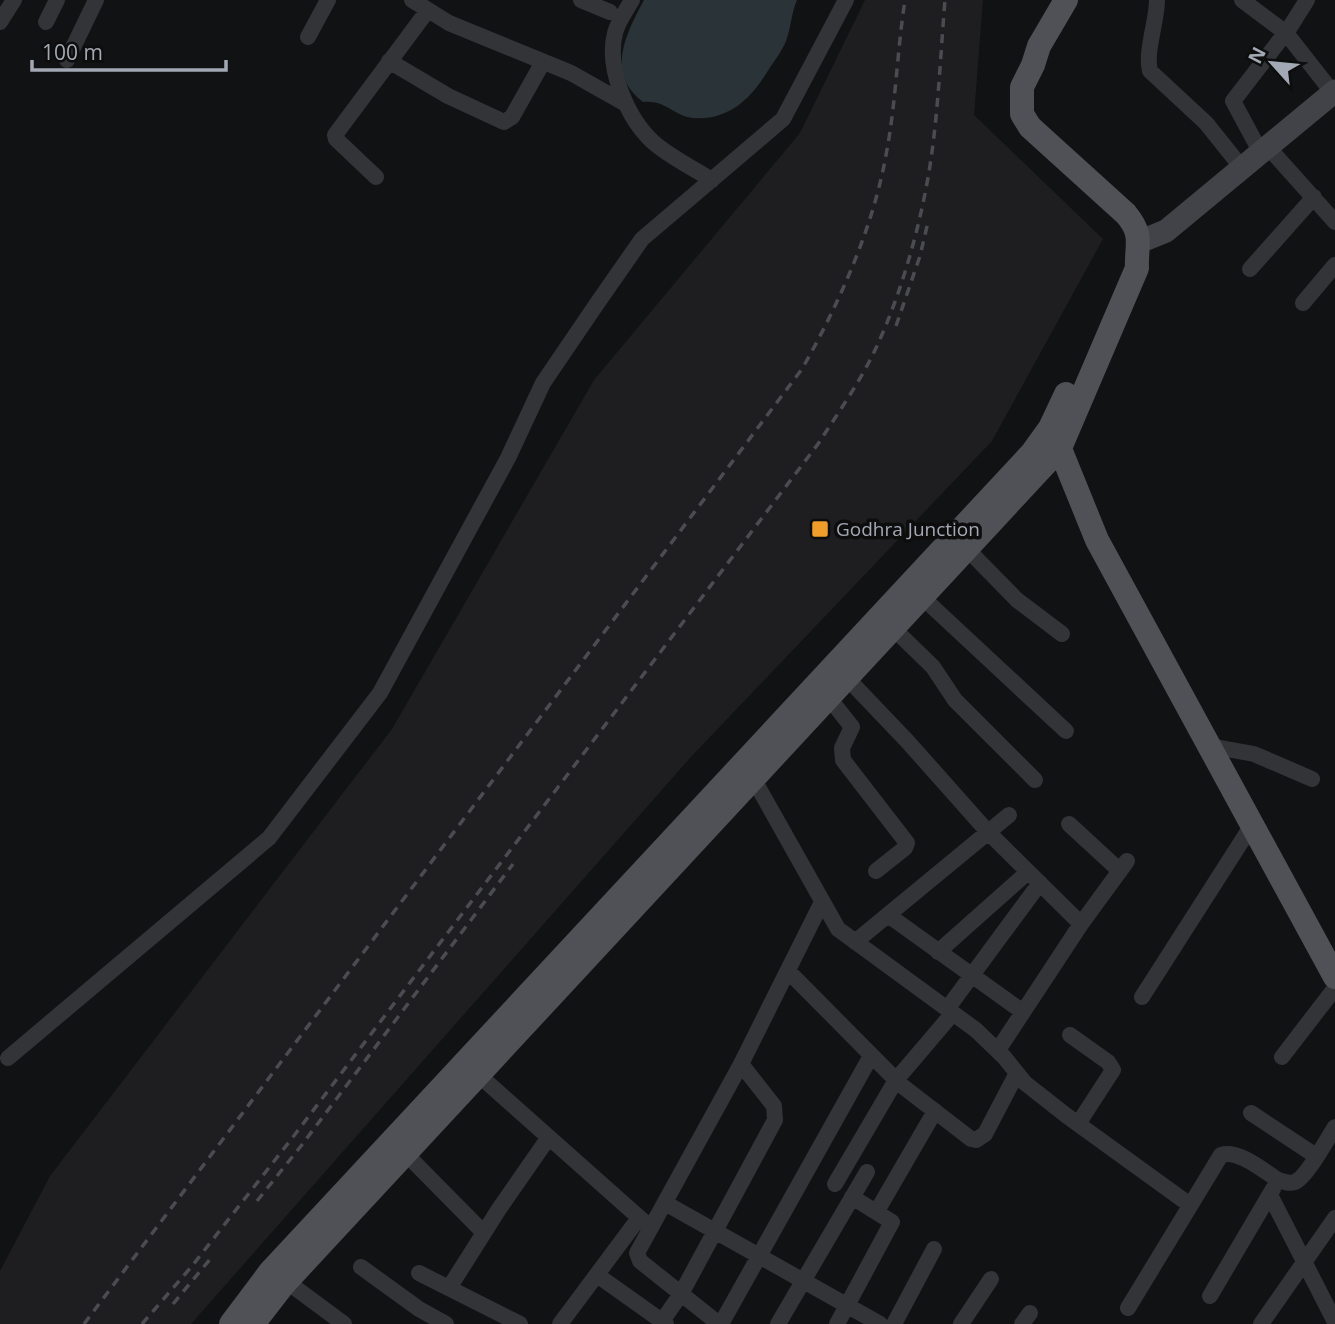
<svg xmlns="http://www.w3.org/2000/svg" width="1335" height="1324" font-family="'Open Sans',sans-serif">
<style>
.built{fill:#1e1e20}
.water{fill:#2a3338}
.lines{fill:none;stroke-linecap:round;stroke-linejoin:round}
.street{stroke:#333438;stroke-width:16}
.secondary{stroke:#414348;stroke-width:23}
.primary{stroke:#4f5157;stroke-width:24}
.rail{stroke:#4a4c51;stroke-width:3.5;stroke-dasharray:9 7;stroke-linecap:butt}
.poi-dot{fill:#f09d2c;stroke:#0d0d0e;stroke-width:2.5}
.labels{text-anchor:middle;stroke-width:7;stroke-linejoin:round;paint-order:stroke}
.poi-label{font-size:19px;fill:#a3a9b4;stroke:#0d0d0e;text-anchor:start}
</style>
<rect width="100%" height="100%" fill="#111213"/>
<path class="built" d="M865,0H983L974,115L1103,239L992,441L690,758L191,1324H0V1271L50,1176L392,729L594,380L800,133Z"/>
<path class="water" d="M644,0H797C791,14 791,28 786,41C782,51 775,60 769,69C752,98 729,121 693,118C674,116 665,99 643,102C605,73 626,34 644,0Z"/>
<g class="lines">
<path class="street" d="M412,0L449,23L571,73L626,104
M581,0L610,12
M632,0C626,11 618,21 615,33C606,68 627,118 653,142C670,157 693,168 712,180
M1157,0C1157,21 1145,52 1150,71L1206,123L1242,168
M1242,0L1286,33L1333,93
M0,22L14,0
M46,22L57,0
M308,37L328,0
M67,60L96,0
M389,61L448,96L504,122L512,117L543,62
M1268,147L1335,222
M1261,153L1233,101L1290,27L1307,0
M376,177L336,139L335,135L428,10
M1250,269L1314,197
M1303,303L1335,265
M967,549L1017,600L1062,634
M922,597L1066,731
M893,628L933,667L955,700L1035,780
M847,678L908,742L988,832L1081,924
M829,698L852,727L842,748L843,760L907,843L905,848L876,871
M1210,746L1254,754L1312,779
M747,772L753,778L838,929L976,1030L1004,1057L1025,1083L1067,1116L1190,1205
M1069,824L1120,871
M888,915L1023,1012
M855,942L1009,815
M938,952L1028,872
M788,971L901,1085L971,1139L976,1140L985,1134L1017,1073
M1142,997L1252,825
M947,1009L1040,883
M1070,1035L1108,1062L1113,1070L1078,1124
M998,1050L1081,924L1127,861
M1282,1057L1335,988
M8,1058L269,838L380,693L508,458L543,383L596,305L642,239L783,119L846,0
M472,1069L651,1228
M1251,1113L1316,1156
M405,1153L484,1233
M835,1184L896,1080L953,1013
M1270,1195L1335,1322
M665,1203L880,1324
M877,1211L935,1111
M361,1267L419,1309L446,1324
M419,1273L520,1324
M597,1275L666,1324
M286,1281L344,1324
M449,1288L499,1209L549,1137
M1210,1296L1273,1189
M1128,1308L1221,1155C1238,1149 1264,1171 1278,1180C1284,1182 1289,1184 1295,1182C1307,1177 1327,1139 1335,1127
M560,1324L639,1218
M660,1324L681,1294L775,1120L774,1106L741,1064
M719,1324L640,1261L637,1253L741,1064L822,902
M721,1324L871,1056
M778,1324L867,1172
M837,1324L892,1222L852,1197
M894,1324L934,1249
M961,1324L991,1279
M1022,1324L1030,1313
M1261,1324L1335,1218"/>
<path class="secondary" d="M1139,242L1166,231L1335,91"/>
<path class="primary" d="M1054,434L1097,540L1335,977
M231,1324L270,1272L1032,453L1050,428L1066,394
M253,1324L284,1284L1060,448L1137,268C1136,243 1144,236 1126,214L1030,127L1022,114V87L1033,65L1039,46L1066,0"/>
<path class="rail" d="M896,326L920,256L928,222
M257,1201L301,1146L513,864
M173,1304L211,1258
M84,1324L802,369C839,304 873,228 886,155C896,104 897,51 905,0
M142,1324L192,1266L293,1137L818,444C838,413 860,382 876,348C904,288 925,210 933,144C939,96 941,48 945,0"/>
</g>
<rect class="poi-dot" x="811" y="520" width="18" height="18" rx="3.5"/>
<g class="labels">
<g class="poi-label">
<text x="836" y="536">Godhra Junction</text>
</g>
</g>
<g transform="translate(1272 63) rotate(297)" stroke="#0d0d0e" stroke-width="5" paint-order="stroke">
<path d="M0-5L12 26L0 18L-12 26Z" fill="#a3a9b4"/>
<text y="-10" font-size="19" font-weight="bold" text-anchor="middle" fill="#a3a9b4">N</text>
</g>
<path d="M32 60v10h194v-10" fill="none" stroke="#a3a9b4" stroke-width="3.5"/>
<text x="42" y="60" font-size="21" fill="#a3a9b4" stroke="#0d0d0e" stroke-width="5" paint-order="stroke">100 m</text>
</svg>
